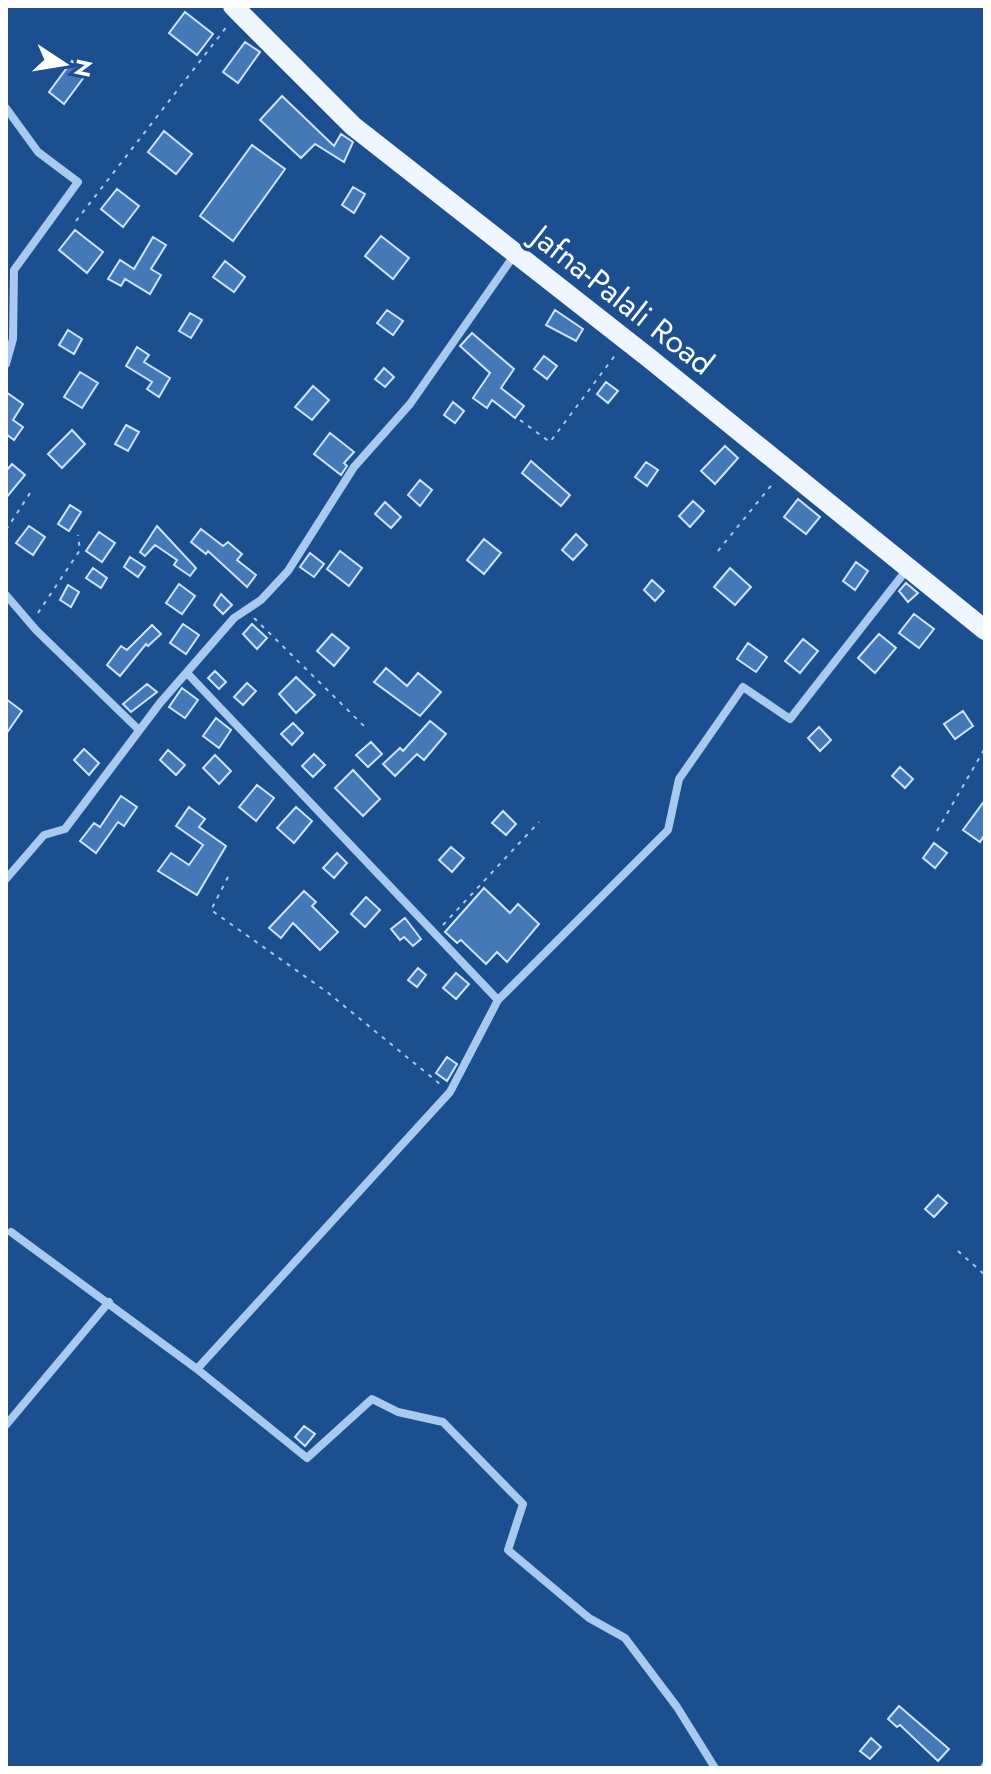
<svg xmlns="http://www.w3.org/2000/svg" width="991" height="1774" font-family="Jost,sans-serif">
<style>
.building{fill:#4478b7;stroke:#cfe3fa;stroke-width:2}
.lines{fill:none;stroke-linecap:round;stroke-linejoin:round}
.path{stroke:#a9c9ee;stroke-width:2;stroke-dasharray:4 6;stroke-linecap:butt}
.minor{stroke:#a9c9ee;stroke-width:8}
.primary{stroke:#f0f6ff;stroke-width:20}
.labels{text-anchor:middle;stroke-width:7;stroke-linejoin:round;paint-order:stroke}
.street-label{font-size:32px;fill:#fff;stroke:#1b4f8f}
</style>
<rect width="100%" height="100%" fill="#1b4f8f"/>
<path class="building" d="M185,12L213,34L197,55L169,33Z
M245,42L260,52L238,83L223,72Z
M72,61L87,73L64,104L49,92Z
M282,96L334,146L341,134L353,142L344,162L315,144L301,158L260,120Z
M164,131L192,154L176,174L148,152Z
M252,145L285,169L233,241L200,216Z
M353,187L365,194L354,213L342,205Z
M117,189L139,206L123,227L101,209Z
M75,230L103,252L87,273L59,250Z
M381,236L409,258L393,279L365,256Z
M153,237L166,245L151,269L161,275L150,294L125,279L121,286L108,279L120,260L134,269Z
M225,261L245,277L234,292L213,277Z
M387,310L403,321L393,335L377,323Z
M555,310L583,329L576,341L546,325Z
M190,313L202,320L191,338L179,331Z
M68,330L82,339L74,354L59,345Z
M472,333L514,369L501,388L524,406L515,418L492,400L487,408L473,398L490,373L460,346Z
M137,347L149,355L144,362L170,378L159,397L147,389L152,382L126,366Z
M544,356L557,366L547,379L534,369Z
M384,368L394,377L385,387L375,379Z
M80,372L98,383L82,408L64,397Z
M606,382L618,391L608,403L597,394Z
M313,386L329,400L312,420L295,407Z
M6,392L23,404L13,420L23,427L14,440L6,434Z
M453,402L464,411L455,423L444,415Z
M126,425L139,432L128,451L115,444Z
M72,430L85,444L62,468L48,454Z
M330,433L354,452L344,463L347,466L341,475L314,454Z
M725,446L738,458L715,484L701,471Z
M531,461L570,495L561,506L522,473Z
M646,462L658,470L647,486L635,477Z
M12,464L25,475L6,498V471Z
M420,480L432,490L420,506L408,495Z
M798,499L820,517L806,534L784,517Z
M693,501L704,511L690,527L679,516Z
M385,502L401,517L391,528L375,514Z
M70,505L81,512L69,531L58,524Z
M29,526L45,537L33,555L16,543Z
M157,526L196,568L190,576L174,565L177,560L155,545L145,556L140,552Z
M201,529L223,546L228,542L242,554L237,560L256,575L247,587L208,551L206,554L191,542Z
M99,532L115,543L102,562L86,551Z
M576,534L587,545L573,560L562,550Z
M484,539L501,553L484,574L467,560Z
M340,551L362,568L349,586L327,569Z
M310,553L324,564L314,577L300,567Z
M130,557L145,567L138,577L124,567Z
M856,562L868,571L855,590L843,581Z
M93,568L107,578L101,588L86,578Z
M730,568L751,587L735,605L714,587Z
M652,580L664,591L655,601L644,590Z
M906,583L918,593L908,602L899,591Z
M179,584L195,596L182,614L166,603Z
M68,585L79,592L71,607L60,600Z
M221,594L232,605L223,614L214,605Z
M914,614L934,629L919,648L899,633Z
M183,624L199,635L186,654L170,643Z
M252,624L267,638L257,649L243,634Z
M152,625L161,634L148,646L146,644L120,676L107,665L121,646L127,650Z
M332,634L349,648L334,666L317,651Z
M879,634L896,648L875,673L858,658Z
M803,639L818,651L800,673L785,661Z
M748,643L767,657L756,672L737,659Z
M386,668L407,686L418,673L441,692L420,716L374,682Z
M215,671L226,682L219,689L208,678Z
M296,677L315,695L296,713L279,694Z
M247,683L256,691L243,705L234,697Z
M147,684L157,692L131,712L123,704Z
M182,688L198,700L185,718L169,707Z
M6,699L22,711L6,734Z
M963,711L973,726L955,739L944,724Z
M216,718L231,730L219,748L203,736Z
M430,721L446,734L424,760L417,754L395,776L383,764L400,748L403,751Z
M293,723L303,733L292,745L281,734Z
M819,727L831,740L820,751L808,738Z
M371,742L382,754L368,767L356,755Z
M84,749L99,763L89,775L74,760Z
M168,750L185,765L176,775L160,760Z
M314,754L325,765L313,777L302,766Z
M215,755L231,771L219,784L203,768Z
M900,767L913,779L905,788L892,776Z
M353,770L380,799L363,816L335,788Z
M257,785L274,798L256,821L239,807Z
M121,796L137,807L124,826L118,822L96,853L80,841L94,823L100,827Z
M985,800V834L980,842L963,830Z
M189,807L205,819L199,827L226,846L197,895L158,871L171,853L189,865L203,845L176,826Z
M296,807L312,821L294,843L277,828Z
M503,811L516,824L506,835L492,823Z
M934,843L947,853L935,868L923,858Z
M451,847L464,858L452,872L439,860Z
M337,853L347,863L334,878L323,868Z
M484,888L510,913L518,904L539,924L507,962L497,952L486,964L461,940L457,943L445,932Z
M304,891L316,902L312,906L338,932L320,950L293,923L281,938L269,928Z
M366,897L380,910L365,927L351,914Z
M405,918L421,939L413,946L404,937L400,940L391,929Z
M418,968L426,975L417,987L408,980Z
M456,973L469,984L456,999L443,988Z
M447,1057L457,1064L447,1081L436,1073Z
M938,1195L947,1203L934,1217L925,1209Z
M304,1426L315,1434L305,1446L295,1437Z
M899,1706L949,1749L938,1761L900,1725L897,1727L888,1719Z
M871,1738L881,1747L870,1759L860,1751Z"/>
<g class="lines">
<path class="path" d="M76,221L228,25
M520,420L550,442L616,354
M6,530L32,490
M718,551L774,482
M38,613L80,550L78,535
M254,618L365,727
M937,831L985,748
M228,877L211,910L327,992L440,1084
M443,925L539,822
M958,1251L985,1275"/>
<path class="minor" d="M6,108L38,152L78,182L14,270L13,339L6,364
M6,595L36,630L139,730
M187,673L498,1000
M6,879L44,835L65,829L160,703L234,618L261,600L288,571L354,467L410,404L515,254
M11,1232L197,1369L450,1092L498,1000L668,830L679,779L743,687L790,719L908,568
M197,1369L307,1458L372,1399L398,1412L443,1422L523,1504L508,1550L589,1618L625,1638L677,1707L715,1768
M6,1425L109,1302
M984,1768L985,1766"/>
<path class="primary" d="M233,6L353,126L649,358L985,630"/>
</g>
<g class="labels">
<g class="street-label">
<text transform="translate(623 300) rotate(38)" y="11">Jafna-Palali Road</text>
</g>
</g>
<rect width="991" height="1774" fill="none" stroke="#ffffff" stroke-width="16"/>
<g transform="translate(64 64) rotate(102)" stroke="#1b4f8f" stroke-width="6" paint-order="stroke">
<path d="M0-6L14 30L0 20L-14 30Z" fill="#ffffff"/>
<text y="-12" font-size="22" font-weight="bold" text-anchor="middle" fill="#ffffff">N</text>
</g>
</svg>
